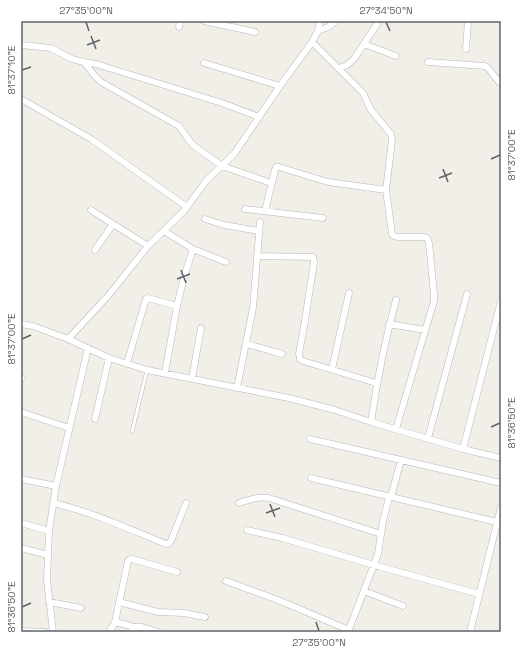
<svg xmlns="http://www.w3.org/2000/svg" width="522" height="653" font-family="'Space Grotesk',sans-serif">
<style>
.lines{fill:none;stroke-linecap:round;stroke-linejoin:round}
.lane-casing{stroke:#b5b8bc;stroke-width:4}
.street-casing{stroke:#b5b8bc;stroke-width:7}
.lane{stroke:#fff;stroke-width:3}
.street{stroke:#fff;stroke-width:6}
.ticks{fill:none;stroke:#5f6368;stroke-width:1.5}
.neatline{fill:none;stroke:#5f6368;stroke-width:1.5}
.ticks-label{font-size:10px;text-anchor:middle;fill:#5f6368}
</style>
<rect width="100%" height="100%" fill="#f1efe8"/>
<g class="lines">
<g class="lane-casing">
<path id="lane" d="M132,432L147,370"/>
</g>
<g class="street-casing">
<path id="street" d="M204,21L255,32
M179,27L180,21
M318,31L328,27L336,21
M312,42L363,93L371,110L391,134L392,140L386,190L392,234L394,236L397,237H424L427,238L429,243L434,294V301L396,429
M364,44L396,56
M21,45L51,48L72,59L84,62L96,64L222,103L259,117
M466,49L468,21
M84,62L94,75L101,82L179,126L182,130L188,139L193,145L222,166L271,183
M428,62L485,66L488,68L499,82L501,83
M204,63L280,86
M339,68L347,65L354,59L377,24
M21,99L91,139L187,207
M245,209L323,218
M91,210L148,246
M265,211L275,170L276,167H279L328,182L386,190
M205,219L224,225L259,231
M164,231L193,249L226,262
M95,250L113,224
M257,256L313,257L314,262L305,321L299,354L300,359L303,361L376,383
M21,324L33,326L68,339L109,358L147,370L289,398L335,410L371,422L463,449L488,455L501,458
M389,324L425,330
M68,339L108,296L148,246L184,211L206,181L234,154L280,86L312,42L318,31L320,21
M247,344L282,354
M127,363L146,299L148,298L177,306
M332,369L349,293
M165,373L177,306L184,277L193,249
M21,377L22,378
M192,379L201,328
M237,388L253,308L260,222
M21,412L69,428
M95,419L109,358
M371,422C377,381 385,340 396,300
M428,438L467,294
M310,439L501,483
M463,449L501,301
M311,478L497,522
M21,479L56,486
M391,497L401,460
M53,503C92,512 129,529 166,544H168L171,541L186,503
M239,503C249,500 258,496 269,498L381,534
M21,523L49,531
M247,530L282,538L374,565L479,594
M21,548L48,555
M226,581L278,600L349,630
M364,591L403,606
M49,602L81,608
M119,602L158,612L184,613L205,617
M115,622L131,626L133,628L132,632
M132,627H142L158,632
M21,631L45,632
M53,632L47,580L49,531L56,486L88,348
M109,632L115,622L128,561L130,559H132L177,572
M348,632L378,554L383,521L389,497
M470,632L501,507"/>
</g>
<use href="#lane" class="lane"/>
<use href="#street" class="street"/>
</g>
<path class="ticks" d="M86,22L89,31M386,22L390,31M91,36L96,49M87,45L100,40M22,70L31,67M491,159L500,155M443,169L448,182M439,178L452,173M181,270L186,283M177,279L190,274M22,339L31,335M491,427L500,423M270,504L275,517M266,513L280,508M22,607L31,603M316,622L319,631"/>
<rect width="522" height="653" fill="none" stroke="#ffffff" stroke-width="44"/>
<rect x="22" y="22" width="478" height="609" class="neatline"/>
<g class="ticks-label">
<text x="86" y="14">27°35'00"N</text>
<text x="386" y="14">27°34'50"N</text>
<text transform="translate(11 70) rotate(-90)" y="4">81°37'10"E</text>
<text transform="translate(511 155) rotate(-90)" y="4">81°37'00"E</text>
<text transform="translate(11 339) rotate(-90)" y="4">81°37'00"E</text>
<text transform="translate(511 423) rotate(-90)" y="4">81°36'50"E</text>
<text transform="translate(11 607) rotate(-90)" y="4">81°36'50"E</text>
<text x="319" y="646">27°35'00"N</text>
</g>
</svg>
